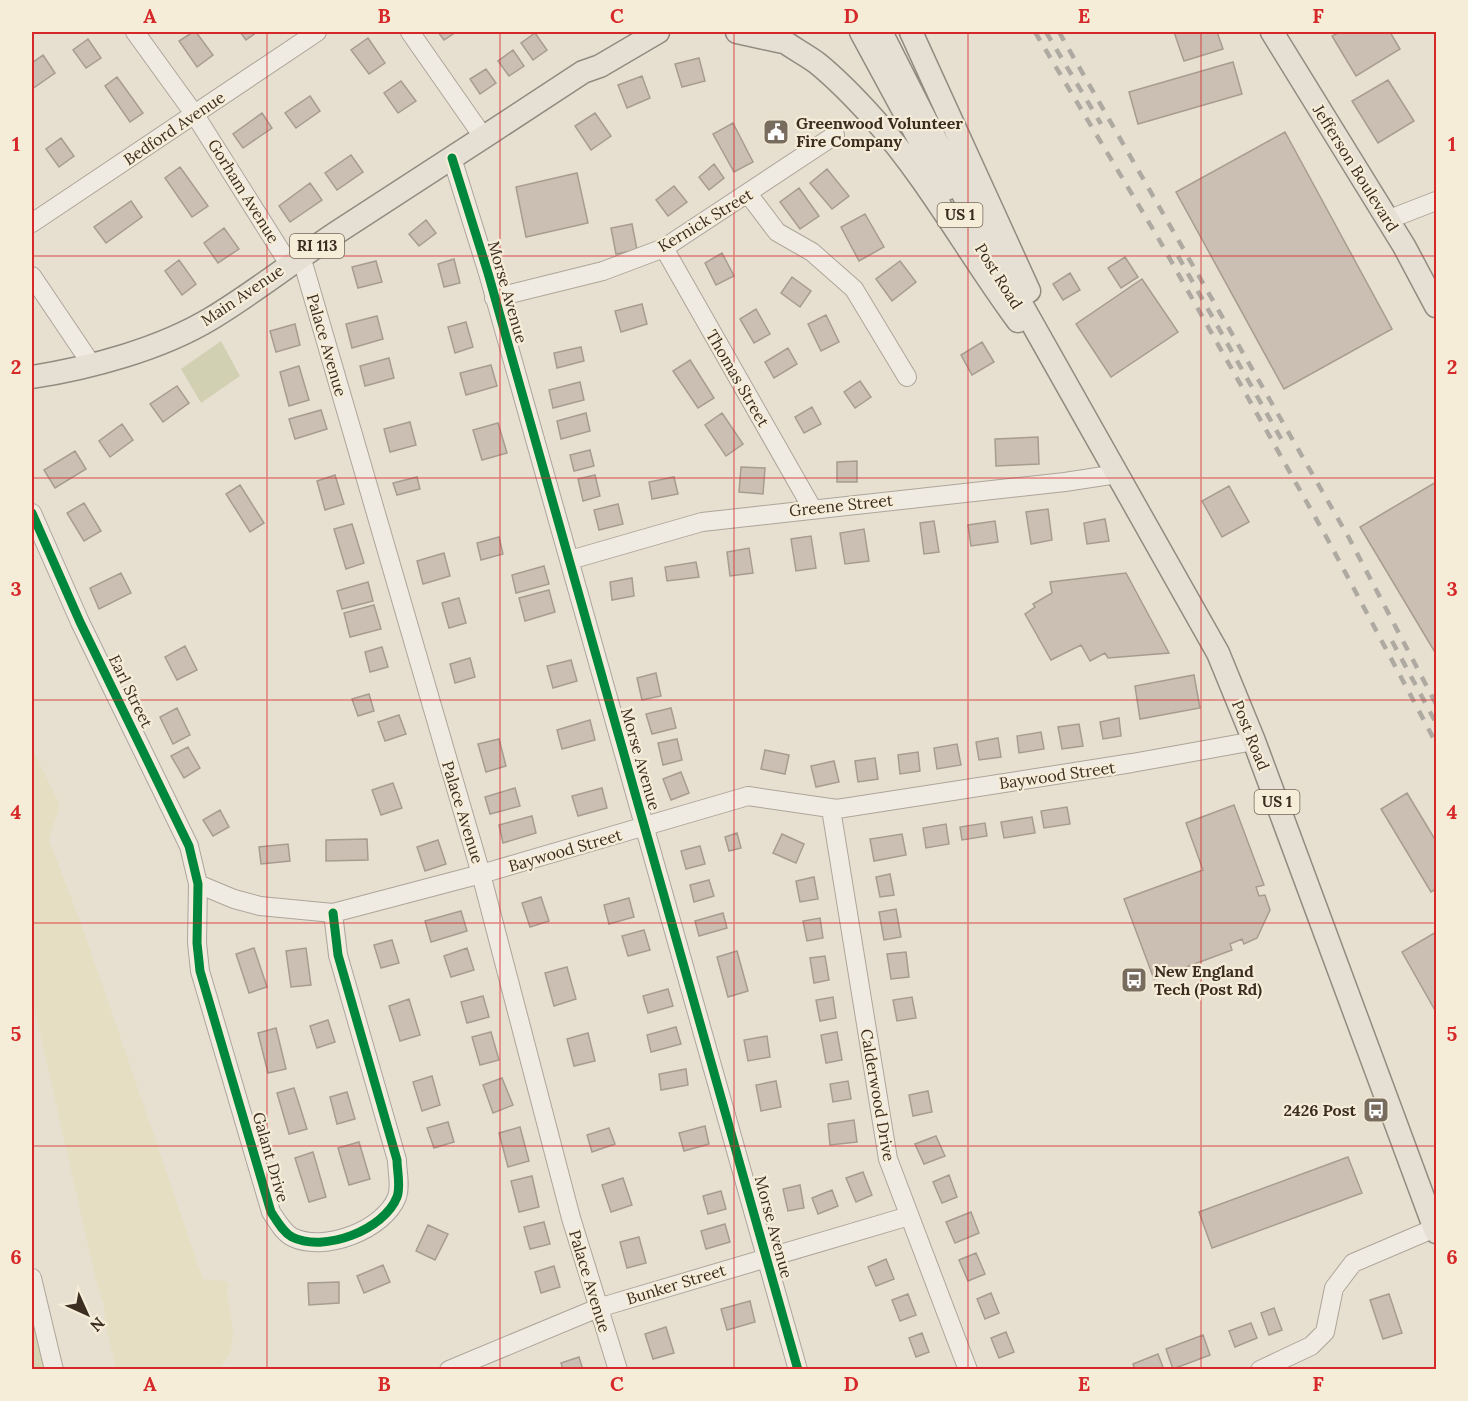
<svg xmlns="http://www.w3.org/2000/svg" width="1468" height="1401" font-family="Lora,serif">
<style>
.farmland{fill:#e6dec2}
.green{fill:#d6d6b4}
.cemetery{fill:#d1d0b3}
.building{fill:#cbbeb2;stroke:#a89c90;stroke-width:1.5}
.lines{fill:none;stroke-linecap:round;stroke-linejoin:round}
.minor-casing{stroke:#ada599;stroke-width:20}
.major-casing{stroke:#928b80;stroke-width:25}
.minor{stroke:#efeae2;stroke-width:18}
.major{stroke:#e6e0d4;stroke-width:22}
.rail{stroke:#aeaaa2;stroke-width:4.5;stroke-dasharray:10 10;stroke-linecap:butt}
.cycleway-casing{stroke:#f6edd8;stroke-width:13}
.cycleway{stroke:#00873e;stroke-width:9}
.grid{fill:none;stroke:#d62828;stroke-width:1.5;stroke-opacity:0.55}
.labels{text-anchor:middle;stroke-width:4.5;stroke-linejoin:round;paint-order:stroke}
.shield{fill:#f6edd8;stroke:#746758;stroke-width:1.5}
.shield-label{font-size:15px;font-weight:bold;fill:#3c2d21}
.poi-label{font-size:16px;font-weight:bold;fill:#3c2d21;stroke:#f6edd8;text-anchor:start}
.street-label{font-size:16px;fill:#3c2d21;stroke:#f6edd8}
.neatline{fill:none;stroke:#d62828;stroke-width:2}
.grid-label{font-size:20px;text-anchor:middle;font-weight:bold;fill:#d62828}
</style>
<rect width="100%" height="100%" fill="#e7e0d1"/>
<path class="farmland" d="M32,748L60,805L49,840L86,937L203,1279L226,1281L229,1284L227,1290L233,1332L231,1353L219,1369H116L105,1323L104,1305L97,1285L32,998Z"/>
<path class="green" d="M32,1305L48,1369H32Z"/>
<path class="cemetery" d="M221,341L240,376L201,403L181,369Z"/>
<path class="building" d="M193,32H196L213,55L197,67L179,41Z
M240,32H257L246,40Z
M438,32H456L444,40Z
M1174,32H1217L1223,49L1184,61Z
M1340,32H1390L1400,49L1356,76L1332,36Z
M535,33L547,50L533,60L521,43Z
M368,38L385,63L369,74L351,50Z
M88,39L101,58L86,68L73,50Z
M513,50L524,66L509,76L498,61Z
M43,55L55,73L32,89V63Z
M699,58L705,81L682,87L675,64Z
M1233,62L1242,94L1138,124L1129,92Z
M486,69L496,83L480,94L470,79Z
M642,76L650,98L627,108L618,85Z
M117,77L143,113L130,122L105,86Z
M1388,80L1414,121L1378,143L1352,101Z
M401,81L416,101L398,113L384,93Z
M310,96L320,111L296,128L285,113Z
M262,113L272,128L243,148L233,134Z
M595,113L611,136L591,150L575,126Z
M733,123L753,162L734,172L713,134Z
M1285,132L1392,329L1284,389L1176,192Z
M61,138L74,156L59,167L46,149Z
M351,155L363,172L337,190L325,173Z
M714,164L724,178L709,190L699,177Z
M180,167L208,206L192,217L165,178Z
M827,169L849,196L832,209L810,183Z
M577,173L588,223L526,237L516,187Z
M310,183L322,200L290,222L279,206Z
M674,186L687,202L668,216L656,200Z
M799,188L819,216L800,229L780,202Z
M131,201L142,217L106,243L94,227Z
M865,214L884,247L859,261L841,227Z
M426,220L436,233L419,246L409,234Z
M632,224L637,250L616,254L611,228Z
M224,228L239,249L218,263L204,243Z
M722,253L734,276L716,285L705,263Z
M1125,257L1138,277L1121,288L1108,268Z
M454,259L460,283L444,287L438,264Z
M179,260L196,284L182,295L165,271Z
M376,261L382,282L358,288L352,267Z
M900,261L916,282L892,301L876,279Z
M1070,273L1080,290L1063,300L1053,284Z
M792,277L811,291L800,307L781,293Z
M1142,279L1178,332L1111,377L1076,324Z
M642,304L647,324L621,332L615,311Z
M756,309L770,334L754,343L740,319Z
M826,315L839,342L821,351L808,324Z
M377,316L383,339L352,348L346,324Z
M466,322L473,347L455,353L448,327Z
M295,324L300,345L276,352L270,331Z
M982,342L994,362L972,375L961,355Z
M581,347L584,361L557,368L554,353Z
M788,348L797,364L774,378L765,362Z
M389,358L394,378L365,386L360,366Z
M690,360L714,398L698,408L673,371Z
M491,365L497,386L466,395L460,373Z
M299,366L309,400L289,406L280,372Z
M860,381L871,397L855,408L844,392Z
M580,382L584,400L553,408L549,390Z
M177,386L189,403L163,422L150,404Z
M812,407L821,424L804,433L795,417Z
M321,410L327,429L295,439L289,419Z
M586,413L590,431L561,439L557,421Z
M722,413L743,444L726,456L705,425Z
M410,422L416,445L390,452L384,429Z
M498,423L507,453L482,460L473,430Z
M122,424L133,440L110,457L99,441Z
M1038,437L1039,464L996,466L995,439Z
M590,450L594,466L574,471L570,455Z
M75,451L86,469L55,488L44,470Z
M857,461V482H837V462Z
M741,467L765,468L763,494L739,492Z
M335,475L344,504L325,510L317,481Z
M595,475L600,496L583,501L578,479Z
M417,477L420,489L397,495L393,483Z
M674,477L678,494L652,499L649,482Z
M1436,482V654L1360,527Z
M240,485L264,523L250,532L226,494Z
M1229,486L1249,522L1222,537L1202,501Z
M84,503L101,531L84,541L67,513Z
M618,504L623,524L599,530L594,510Z
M1048,509L1052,540L1031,544L1026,512Z
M1105,519L1109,541L1087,544L1084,523Z
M934,521L939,552L924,554L920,523Z
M995,521L998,542L971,546L968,525Z
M352,524L364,563L346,569L334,529Z
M864,529L869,561L845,564L840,533Z
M811,536L816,568L796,571L791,539Z
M499,537L503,554L481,560L477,543Z
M749,548L753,573L730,576L727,552Z
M444,553L450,576L423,584L417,561Z
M696,562L699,577L667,581L665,567Z
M544,566L549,584L516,593L512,575Z
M121,573L131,593L99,609L90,588Z
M1126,573L1169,653L1108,658L1105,653L1090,661L1081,645L1051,660L1025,614L1035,607L1033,604L1052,593L1050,582Z
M632,578L634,596L612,600L610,582Z
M368,582L373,601L342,609L337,591Z
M549,590L555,612L525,621L519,598Z
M459,598L466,623L449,628L442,603Z
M374,605L381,629L350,637L344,613Z
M185,646L197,670L177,680L165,657Z
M382,647L388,667L370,672L365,652Z
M470,658L475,677L455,683L450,664Z
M571,660L577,681L553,688L547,666Z
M656,673L661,696L642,700L637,678Z
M1194,675L1200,708L1140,719L1135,686Z
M369,694L374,711L358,716L352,699Z
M177,708L190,735L173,744L160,717Z
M671,708L676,728L652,734L646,714Z
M399,715L406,734L385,741L378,722Z
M1119,718L1121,736L1103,739L1100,722Z
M590,720L595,740L562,749L557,730Z
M1079,724L1083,746L1062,749L1058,727Z
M1041,732L1044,749L1019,753L1017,736Z
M998,738L1001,757L979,760L976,742Z
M499,739L506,766L486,772L478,744Z
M677,739L682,760L663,765L658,743Z
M957,744L961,765L937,769L934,748Z
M188,747L200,768L184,778L171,756Z
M765,750L789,755L785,774L761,769Z
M918,752L920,771L900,774L898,755Z
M875,758L878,779L858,782L855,761Z
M834,761L839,782L816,787L811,766Z
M681,772L689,793L671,800L663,779Z
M393,783L402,808L381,815L372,790Z
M515,788L520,806L490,814L485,797Z
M602,788L607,808L578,816L572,796Z
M1407,793L1436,841V889L1431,892L1381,809Z
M1234,805L1264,885L1256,887L1259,896L1265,895L1270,910L1257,938L1244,944L1242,939L1230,944L1232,950L1154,979L1124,899L1203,870L1186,823Z
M1067,807L1070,824L1044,828L1041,811Z
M220,810L229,827L213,836L203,820Z
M532,816L536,833L503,843L499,825Z
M1032,817L1035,833L1004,838L1001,822Z
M985,823L987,836L962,840L960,827Z
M946,824L949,844L926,848L923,828Z
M737,833L741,848L729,851L725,837Z
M782,834L804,844L796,863L773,853Z
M902,834L906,855L874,861L870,839Z
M367,839L368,860L326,861V840Z
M438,840L446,864L425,871L417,847Z
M288,844L290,861L261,864L259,847Z
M700,846L705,864L686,869L681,851Z
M890,874L894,895L880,897L876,877Z
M814,877L818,899L800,902L796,881Z
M709,880L714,896L694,902L690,885Z
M541,897L549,921L530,927L522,903Z
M629,898L634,917L609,924L604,905Z
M896,909L901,937L884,940L879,912Z
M461,911L467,931L431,942L425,921Z
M723,913L727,928L699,936L695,921Z
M820,918L823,938L807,941L803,921Z
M644,930L650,950L628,956L622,936Z
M1436,932V1012L1402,952Z
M392,940L399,963L381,968L374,945Z
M254,948L267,987L249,993L236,954Z
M306,948L311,985L291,987L286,951Z
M467,948L474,970L451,977L444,956Z
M737,951L748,991L728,997L717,957Z
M906,952L909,977L891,979L887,954Z
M825,956L829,980L814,983L810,958Z
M567,967L576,999L554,1006L545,973Z
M668,989L673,1006L648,1013L643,996Z
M483,996L489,1017L467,1023L461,1002Z
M833,997L836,1018L820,1021L816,1000Z
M912,997L916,1018L897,1021L893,1000Z
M409,999L420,1035L400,1041L389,1006Z
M328,1020L335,1042L317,1048L310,1026Z
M676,1027L681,1044L651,1052L647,1035Z
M276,1028L286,1069L268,1073L258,1033Z
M491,1032L499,1060L480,1065L472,1037Z
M837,1032L842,1060L826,1063L821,1035Z
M588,1033L595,1061L574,1066L567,1039Z
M767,1036L770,1057L748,1061L744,1040Z
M686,1069L688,1085L661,1090L659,1074Z
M432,1076L440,1105L422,1111L413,1082Z
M502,1078L513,1105L493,1113L483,1085Z
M776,1081L781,1107L761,1111L756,1085Z
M848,1081L851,1099L833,1102L830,1084Z
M294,1088L307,1129L289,1134L277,1093Z
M928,1091L932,1112L913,1116L909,1095Z
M347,1092L355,1119L337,1124L330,1097Z
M854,1120L857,1142L830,1145L828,1124Z
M448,1122L454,1142L434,1148L427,1128Z
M705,1126L709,1144L684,1151L679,1133Z
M520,1127L529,1161L508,1167L499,1133Z
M609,1128L615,1144L592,1152L587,1135Z
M936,1136L945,1156L924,1164L915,1144Z
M359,1142L370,1179L349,1185L338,1148Z
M313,1152L326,1197L309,1202L295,1158Z
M1348,1157L1362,1193L1212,1248L1199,1212Z
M863,1172L872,1195L856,1202L846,1178Z
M949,1175L957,1197L942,1203L933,1182Z
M532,1176L539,1207L519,1212L511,1181Z
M623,1178L632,1205L611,1212L602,1185Z
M800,1185L804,1208L788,1211L783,1189Z
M832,1190L838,1206L818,1214L812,1198Z
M721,1191L726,1209L708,1214L703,1196Z
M971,1212L979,1233L955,1243L946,1222Z
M544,1222L550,1244L530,1249L524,1227Z
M725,1224L730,1242L706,1249L701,1231Z
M428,1225L448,1234L435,1260L416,1251Z
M639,1237L646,1263L627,1268L620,1242Z
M976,1253L985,1274L968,1281L959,1260Z
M886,1259L894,1279L876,1286L868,1267Z
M383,1265L390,1282L364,1293L357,1276Z
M554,1266L560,1287L541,1293L535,1272Z
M339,1282V1303L309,1305L308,1283Z
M991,1293L999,1313L985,1319L977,1299Z
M908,1294L916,1315L900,1321L892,1300Z
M1389,1294L1402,1333L1383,1339L1370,1300Z
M750,1301L755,1322L727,1330L721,1309Z
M1274,1308L1282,1330L1269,1335L1261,1313Z
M1251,1323L1257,1338L1235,1347L1229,1331Z
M666,1327L674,1353L653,1359L645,1334Z
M1006,1332L1014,1352L999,1358L991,1338Z
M922,1333L929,1352L916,1357L909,1338Z
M1203,1335L1210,1355L1173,1369L1166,1349Z
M1158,1354L1164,1370H1135L1133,1364Z
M579,1357L583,1370H563L561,1363Z"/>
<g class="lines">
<g class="minor-casing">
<path id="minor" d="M135,32L195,115L289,264
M410,32L484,138
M452,158L488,273L798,1370
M749,195L777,232L812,252L854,289L907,377
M1387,220L1436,201
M32,223L317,32
M664,248L812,508
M301,256L481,874L571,1218L618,1370
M32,276L92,365
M494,298L603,271L664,248L835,135
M32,513L80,622L189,846L198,884L197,943L200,971L271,1212C277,1221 283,1232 292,1237C324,1253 384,1230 397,1197C401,1186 397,1171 397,1160L338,955L333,913
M570,560L702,522L1065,482L1117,474
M831,809L888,1159L968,1370
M198,884L234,899L260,906L333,913L481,874L748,796L837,809L1132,763L1254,741
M32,1278L54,1370
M449,1370L598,1308L909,1216
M1260,1370L1311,1346L1325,1332L1334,1288L1353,1263L1435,1228"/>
</g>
<g class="major-casing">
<path id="major" d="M737,32L783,42
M772,32C786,45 802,52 817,63C838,80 857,100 875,120C930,182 969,255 1018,321
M861,32L946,189
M881,32L997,261L1218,653L1254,741L1436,1232
M911,32L1029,291
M1272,32L1404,246L1436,306
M32,377C90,368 161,349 212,318C255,292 294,261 336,233C418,180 501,126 583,72L600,66L658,32"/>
</g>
<use href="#minor" class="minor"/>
<use href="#major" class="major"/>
<path class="rail" d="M1035,32L1157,236L1328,540L1436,743
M1046,32L1101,124
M1059,32L1349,538L1436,704
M1178,256L1284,444
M1392,641L1436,723"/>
<g class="cycleway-casing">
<path id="cycleway" d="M452,158L488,273L798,1370
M32,513L80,622L189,846L198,884L197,943L200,971L271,1212C277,1221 283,1232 292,1237C324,1253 384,1230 397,1197C401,1186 397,1171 397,1160L338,955L333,913"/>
</g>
<use href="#cycleway" class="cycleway"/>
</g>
<path class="grid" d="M267,32V1370M500,32V1370M734,32V1370M968,32V1370M1201,32V1370M32,256H1436M32,478H1436M32,700H1436M32,923H1436M32,1146H1436"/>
<defs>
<g id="civic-square" transform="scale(1.35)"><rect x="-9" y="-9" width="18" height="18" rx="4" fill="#786c5f" stroke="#f6edd8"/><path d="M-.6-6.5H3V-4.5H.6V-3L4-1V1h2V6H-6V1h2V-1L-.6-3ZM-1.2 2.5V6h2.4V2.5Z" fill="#fff"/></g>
<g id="bus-square" transform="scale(1.35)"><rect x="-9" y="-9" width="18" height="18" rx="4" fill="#786c5f" stroke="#f6edd8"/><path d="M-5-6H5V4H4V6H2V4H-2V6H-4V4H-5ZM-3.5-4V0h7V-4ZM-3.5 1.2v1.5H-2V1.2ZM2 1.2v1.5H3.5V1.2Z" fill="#fff"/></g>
</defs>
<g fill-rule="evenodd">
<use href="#civic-square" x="776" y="132"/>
<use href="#bus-square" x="1134" y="980"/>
<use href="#bus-square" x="1376" y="1110"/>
</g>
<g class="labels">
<g class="shield">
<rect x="937.5" y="203" width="45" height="24" rx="4.5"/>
<rect x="290" y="234" width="54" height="24" rx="4.5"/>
<rect x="1254.5" y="790" width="45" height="24" rx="4.5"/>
</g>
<g class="shield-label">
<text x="960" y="220">US 1</text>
<text x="317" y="251">RI 113</text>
<text x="1277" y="807">US 1</text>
</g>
<g class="poi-label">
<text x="796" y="129">Greenwood Volunteer<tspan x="796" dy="18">Fire Company</tspan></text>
<text x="1154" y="977">New England<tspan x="1154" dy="18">Tech (Post Rd)</tspan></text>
<text x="1356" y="1116" text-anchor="end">2426 Post</text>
</g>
<g class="street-label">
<text transform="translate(174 128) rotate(-34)" y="6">Bedford Avenue</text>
<text transform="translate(1356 168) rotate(58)" y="6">Jefferson Boulevard</text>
<text transform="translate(244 191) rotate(58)" y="6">Gorham Avenue</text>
<text transform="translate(705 220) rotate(-31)" y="6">Kernick Street</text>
<text transform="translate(999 276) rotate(58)" y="6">Post Road</text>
<text transform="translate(508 292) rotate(74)" y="6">Morse Avenue</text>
<text transform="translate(242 295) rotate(-34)" y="6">Main Avenue</text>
<text transform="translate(327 345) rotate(74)" y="6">Palace Avenue</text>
<text transform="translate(738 378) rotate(60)" y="6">Thomas Street</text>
<text transform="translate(841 505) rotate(-6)" y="6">Greene Street</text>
<text transform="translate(131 691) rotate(64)" y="6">Earl Street</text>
<text transform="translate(1251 735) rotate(68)" y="6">Post Road</text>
<text transform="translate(641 759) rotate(74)" y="6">Morse Avenue</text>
<text transform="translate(1057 775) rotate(-8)" y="6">Baywood Street</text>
<text transform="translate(463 812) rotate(73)" y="6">Palace Avenue</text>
<text transform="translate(565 850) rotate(-16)" y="6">Baywood Street</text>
<text transform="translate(878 1095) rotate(80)" y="6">Calderwood Drive</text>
<text transform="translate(271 1157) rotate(74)" y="6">Galant Drive</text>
<text transform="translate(774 1227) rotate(75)" y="6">Morse Avenue</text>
<text transform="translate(590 1281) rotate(73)" y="6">Palace Avenue</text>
<text transform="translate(676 1284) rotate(-17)" y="6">Bunker Street</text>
</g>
</g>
<rect width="1468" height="1401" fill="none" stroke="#f6edd8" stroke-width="66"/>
<g transform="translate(87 1314) rotate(135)" stroke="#f6edd8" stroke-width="4.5" paint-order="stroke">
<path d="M0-4.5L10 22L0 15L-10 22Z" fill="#3c2d21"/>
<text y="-9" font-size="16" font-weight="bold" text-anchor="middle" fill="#3c2d21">N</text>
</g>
<rect x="33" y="33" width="1402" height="1335" class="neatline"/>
<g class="grid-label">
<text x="150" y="23">A</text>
<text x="384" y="23">B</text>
<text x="617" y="23">C</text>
<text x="851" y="23">D</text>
<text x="1084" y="23">E</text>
<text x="1318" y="23">F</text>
<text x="16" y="151">1</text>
<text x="1452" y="151">1</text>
<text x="16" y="374">2</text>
<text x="1452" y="374">2</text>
<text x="16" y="596">3</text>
<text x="1452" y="596">3</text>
<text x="16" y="819">4</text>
<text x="1452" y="819">4</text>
<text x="16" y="1041">5</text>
<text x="1452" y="1041">5</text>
<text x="16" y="1264">6</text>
<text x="1452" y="1264">6</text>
<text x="150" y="1391">A</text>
<text x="384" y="1391">B</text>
<text x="617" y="1391">C</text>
<text x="851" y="1391">D</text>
<text x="1084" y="1391">E</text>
<text x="1318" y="1391">F</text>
</g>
</svg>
